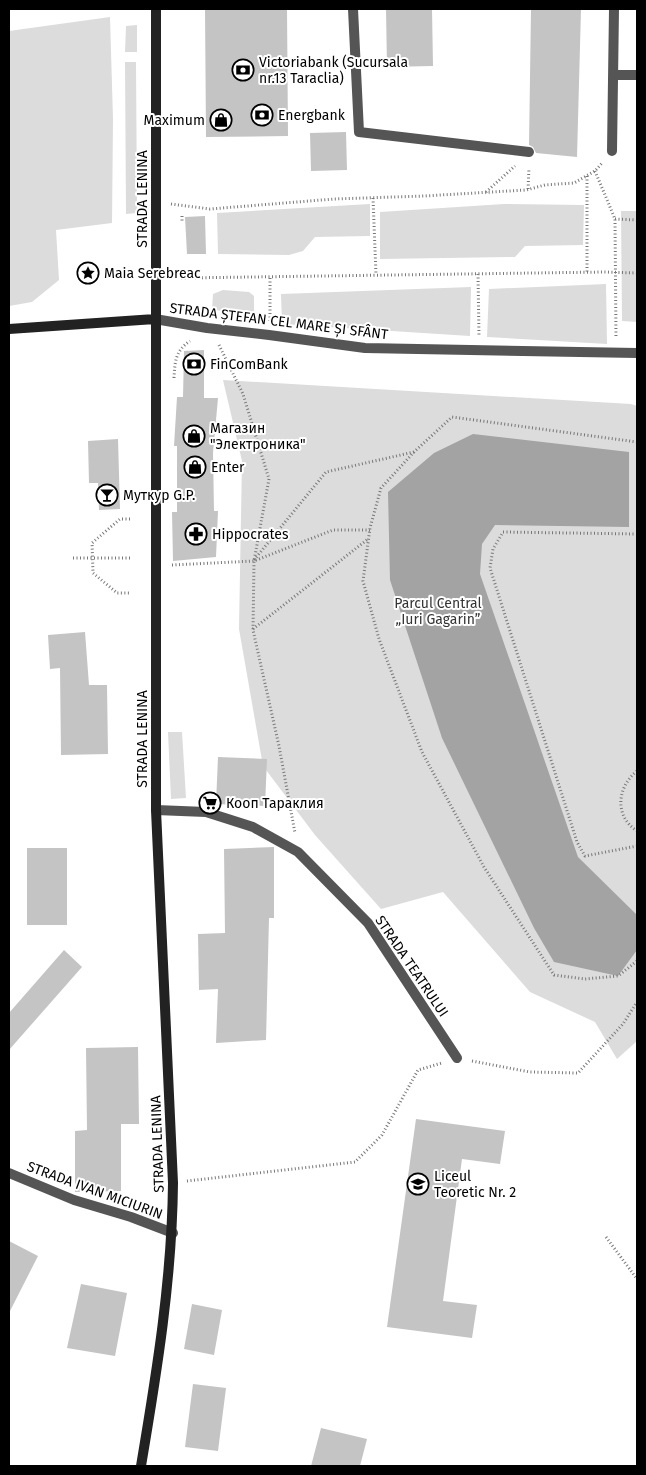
<svg xmlns="http://www.w3.org/2000/svg" width="646" height="1475" font-family="'Fira Sans',sans-serif">
<style>
.green{fill:#dcdcdc}
.water{fill:#a3a3a3}
.building{fill:#c4c4c4}
.lines{fill:none;stroke-linecap:round;stroke-linejoin:round}
.path{stroke:#777;stroke-width:3;stroke-dasharray:1 2.5;stroke-linecap:butt}
.lane{stroke:#555;stroke-width:10}
.street{stroke:#555;stroke-width:10}
.secondary{stroke:#222;stroke-width:10}
.labels{text-anchor:middle;stroke-width:4;stroke-linejoin:round;paint-order:stroke}
.poi-label{font-size:14px;fill:#000;stroke:#fff;text-anchor:start}
.street-label{font-size:14px;fill:#000;stroke:#fff}
.park-label{font-size:14px;fill:#333;stroke:#fff}
</style>
<rect width="100%" height="100%" fill="#fff"/>
<path class="green" d="M110,17L113,119L112,223L56,230L59,280L32,302L9,306V31Z
M137,25V52H125L126,26Z
M125,62H136L137,213L126,214Z
M370,204V236L315,237L303,251L289,255L218,254L217,213Z
M504,204L584,205L583,245L525,246L515,257L380,259V212Z
M621,211H637V322L622,321Z
M606,284L607,344L487,337L489,289Z
M471,287L470,336L282,324L281,294Z
M223,290L249,292L254,296V313L212,310L213,294Z
M223,380L631,404L637,406V1041L617,1059L595,1022L530,992L443,892L381,909L315,835L263,766L239,629L242,461Z
M168,732H182L186,798L171,799Z"/>
<path class="water" d="M473,434L629,452V527L495,525L482,544L480,574L578,857L637,915V950L618,976L554,962L534,928L442,738L390,580L388,492L434,453Z"/>
<path class="building" d="M205,9H287L288,136L206,137Z
M386,9H432L433,66L387,67Z
M531,9H581L577,157L536,153L533,147L529,145Z
M346,132L347,170L311,171L310,133Z
M205,216L206,254H187L185,217Z
M204,350V398H218L213,453L214,511H218L216,557L173,561L172,512H177V446H174L177,397H183L184,351Z
M118,439L120,509L99,510L98,483H89L88,441Z
M85,632L89,685H107L108,754L61,755L60,668L50,669L48,635Z
M218,757L267,759L265,806L216,804Z
M274,847V918H269L266,1040L216,1043L218,989L199,990L198,934L225,933L224,849Z
M27,848H67V925H27Z
M64,950L82,967L9,1050V1013Z
M138,1047L139,1124H121V1191L75,1192V1131L87,1130L86,1048Z
M416,1119L505,1131L500,1164L462,1159L443,1301L477,1305L472,1338L387,1327Z
M9,1241L38,1256L9,1313Z
M81,1284L127,1293L115,1356L67,1348Z
M192,1304L222,1310L214,1355L184,1349Z
M193,1384L226,1388L218,1451L185,1447Z
M321,1428L367,1439L360,1466H311Z"/>
<g class="lines">
<path class="path" d="M595,171L615,219L616,337
M587,176V272
M528,189L529,168
M486,192L515,166
M373,198L376,275
M171,204L210,209L334,199L424,196L526,190L545,185L574,183L595,171L603,162
M182,216V222
M615,219L637,220
M478,274L479,336
M181,278L604,272L637,273
M270,321V277
M219,345L243,394L269,479L254,561L253,630L279,746L295,833
M174,378C175,362 175,351 190,341
M637,442L452,417L415,451L381,488L370,528L363,581L379,639L422,752L484,867L554,975L585,979L618,976L637,961
M130,519H120L92,543L93,573L117,593H130
M637,534L503,532L493,549L490,568L577,842L585,856L637,846
M73,558H130
M254,560L326,472L414,452
M172,565L254,561L333,530H370
M253,629L368,539
M637,771C617,787 614,816 637,831
M472,1061L530,1072L578,1073L623,1024L637,1002
M187,1181L355,1162L382,1135L418,1070L442,1063
M606,1237L637,1279"/>
<path class="lane" d="M353,9L359,132L529,152
M614,75H637
M612,151L614,9"/>
<path class="street" d="M155,319L207,328L269,335L365,348L637,353
M156,810L206,812L253,827L298,852L368,923L457,1058
M9,1173L74,1200L131,1217L173,1233"/>
<path class="secondary" d="M9,329L155,319
M141,1466C157,1371 172,1279 173,1183L156,810V9"/>
</g>
<defs>
<g id="bank-ring" transform="scale(1.125)"><circle r="9.5" fill="#fff" stroke="#000" stroke-width="1.5"/><path d="M-6-4H6V4H-6ZM0-2.3a2.3 2.3 0 1 0 0 4.6a2.3 2.3 0 1 0 0-4.6Z" fill="#000"/></g>
<g id="shop-ring" transform="scale(1.125)"><circle r="9.5" fill="#fff" stroke="#000" stroke-width="1.5"/><path d="M-5-2.5h2.3a2.7 3.5 0 0 1 5.4 0H5L5.5 6h-11ZM-1.5-2.5h3a1.5 2.3 0 0 0-3 0Z" fill="#000"/></g>
<g id="sight-ring" transform="scale(1.125)"><circle r="9.5" fill="#fff" stroke="#000" stroke-width="1.5"/><path d="M0-6L1.8-2.2L6-1.7L2.9 1.2L3.7 5.4L0 3.3L-3.7 5.4L-2.9 1.2L-6-1.7L-1.8-2.2Z" fill="#000"/></g>
<g id="bar-ring" transform="scale(1.125)"><circle r="9.5" fill="#fff" stroke="#000" stroke-width="1.5"/><path d="M-6-5H6L.8 .8V4.5H3.5V6h-7V4.5H-.8V.8Z" fill="#000"/></g>
<g id="pharmacy-ring" transform="scale(1.125)"><circle r="9.5" fill="#fff" stroke="#000" stroke-width="1.5"/><path d="M-2-6h4v4h4v4h-4v4h-4v-4h-4v-4h4Z" fill="#000"/></g>
<g id="supermarket-ring" transform="scale(1.125)"><circle r="9.5" fill="#fff" stroke="#000" stroke-width="1.5"/><path d="M-6-5.5h2.5l.6 2H6L4.5 2H-2.5L-4.4-4H-6ZM-1.5 3.2a1.3 1.3 0 1 0 .1 0ZM3 3.2a1.3 1.3 0 1 0 .1 0Z" fill="#000"/></g>
<g id="school-ring" transform="scale(1.125)"><circle r="9.5" fill="#fff" stroke="#000" stroke-width="1.5"/><path d="M0-5L7-2L0 1L-7-2ZM-4 1L0 2.5L4 1V4Q0 6-4 4Z" fill="#000"/></g>
</defs>
<g fill-rule="evenodd">
<use href="#bank-ring" x="243" y="70"/>
<use href="#bank-ring" x="262" y="115"/>
<use href="#shop-ring" x="221" y="120"/>
<use href="#sight-ring" x="88" y="273"/>
<use href="#bank-ring" x="194" y="364"/>
<use href="#shop-ring" x="194" y="436"/>
<use href="#shop-ring" x="195" y="467"/>
<use href="#bar-ring" x="107" y="495"/>
<use href="#pharmacy-ring" x="196" y="534"/>
<use href="#supermarket-ring" x="210" y="803"/>
<use href="#school-ring" x="418" y="1184"/>
</g>
<g class="labels">
<g class="poi-label">
<text x="259" y="67">Victoriabank (Sucursala<tspan x="259" dy="16">nr.13 Taraclia)</tspan></text>
<text x="278" y="120">Energbank</text>
<text x="205" y="125" text-anchor="end">Maximum</text>
<text x="104" y="278">Maia Serebreac</text>
<text x="210" y="369">FinComBank</text>
<text x="210" y="433">Магазин<tspan x="210" dy="16">"Электроника"</tspan></text>
<text x="211" y="472">Enter</text>
<text x="123" y="500">Муткур G.P.</text>
<text x="212" y="539">Hippocrates</text>
<text x="226" y="808">Кооп Тараклия</text>
<text x="434" y="1181">Liceul<tspan x="434" dy="16">Teoretic Nr. 2</tspan></text>
</g>
<g class="street-label">
<text transform="translate(142 199) rotate(-90)" y="5">STRADA LENINA</text>
<text transform="translate(279 321) rotate(7)" y="5">STRADA ȘTEFAN CEL MARE ȘI SFÂNT</text>
<text transform="translate(142 739) rotate(-90)" y="5">STRADA LENINA</text>
<text transform="translate(412 966) rotate(56)" y="5">STRADA TEATRULUI</text>
<text transform="translate(157 1144) rotate(-92)" y="5">STRADA LENINA</text>
<text transform="translate(95 1190) rotate(20)" y="5">STRADA IVAN MICIURIN</text>
</g>
<g class="park-label">
<text x="438" y="608">Parcul Central<tspan x="438" dy="16">„Iuri Gagarin”</tspan></text>
</g>
</g>
<rect width="646" height="1475" fill="none" stroke="#000000" stroke-width="20"/>
</svg>
